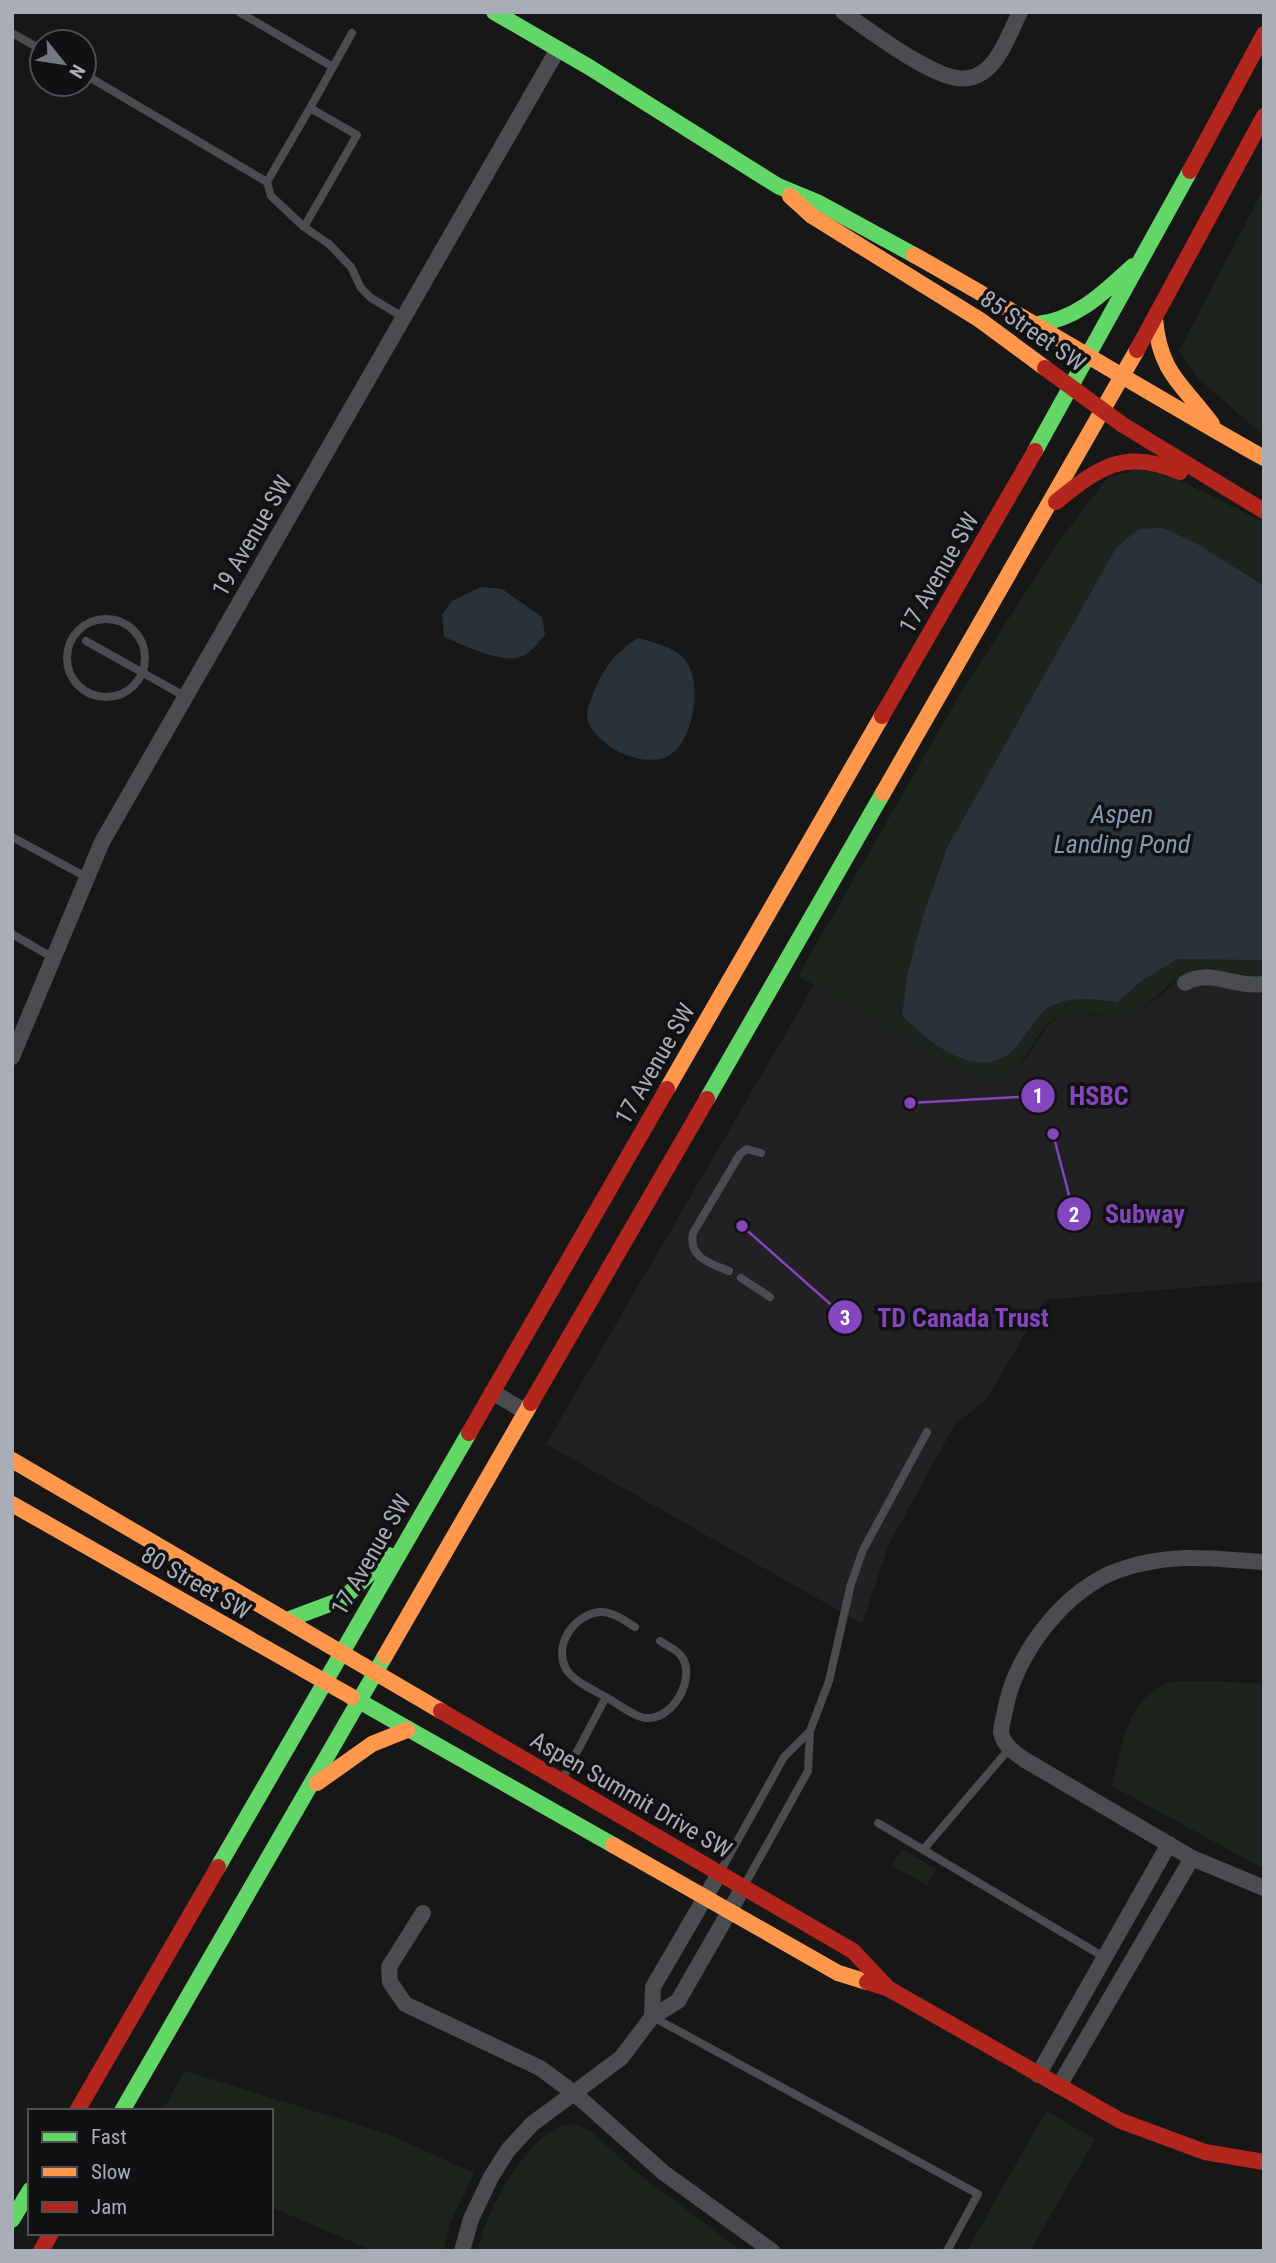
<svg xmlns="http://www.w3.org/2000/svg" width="1276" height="2263" font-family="'Roboto Condensed',sans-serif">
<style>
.built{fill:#212123}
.green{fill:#1d241e}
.water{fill:#2a3239}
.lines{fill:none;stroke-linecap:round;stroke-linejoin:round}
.lane{stroke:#4b4c50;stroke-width:8}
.street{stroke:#4b4c50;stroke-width:16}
.fast{stroke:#63d668;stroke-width:16}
.slow{stroke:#ff974d;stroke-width:16}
.jam{stroke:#b3261e;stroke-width:16}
.labels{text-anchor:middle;stroke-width:7;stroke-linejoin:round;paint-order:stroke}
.street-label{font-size:24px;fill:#a8adb8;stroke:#111113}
.water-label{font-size:26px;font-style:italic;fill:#7f9bb3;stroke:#111113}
.leader{fill:none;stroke:#8446be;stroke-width:2.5}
.callout-dot{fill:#8446be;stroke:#111113;stroke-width:2.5}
.mark-label{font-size:21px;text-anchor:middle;font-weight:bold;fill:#fff}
.callout-label{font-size:26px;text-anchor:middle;font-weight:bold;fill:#8446be;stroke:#111113;stroke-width:7;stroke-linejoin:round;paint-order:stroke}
</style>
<rect width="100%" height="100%" fill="#171717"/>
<path class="built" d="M1205,968L1221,970L1232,976L1264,978V1281L1045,1300L985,1401L955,1424L888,1546L862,1624L546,1444L814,985L1007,1074L1023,1062L1048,1025L1059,1016L1073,1011L1103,1016L1135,1011L1159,997L1180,977Z"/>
<path class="green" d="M1264,188V436L1199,379L1179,351Z
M1144,468L1169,475L1264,522V978C1254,977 1241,979 1232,976C1223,973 1217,968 1206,968C1173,969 1156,1007 1124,1015C1103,1020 1081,1006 1061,1015C1023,1033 1031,1091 971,1076L798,976L963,689L1057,544L1108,477Z
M1214,1681L1264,1684V1869L1112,1786C1121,1750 1126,1701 1165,1684C1178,1679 1200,1682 1214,1681Z
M902,1849L936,1869L927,1885L892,1866Z
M185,2071L388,2134L474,2173L450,2223L443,2251H373L271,2207V2111H162Z
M1046,2111L1095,2139L1030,2251H967Z
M565,2124L578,2125L590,2131L637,2173L742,2251H478C485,2211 526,2138 565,2124Z"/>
<path class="water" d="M1162,528L1194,542L1264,586V960L1177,959L1143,980L1117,1002C1094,999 1075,996 1053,1005C1035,1013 1025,1041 1010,1053C974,1081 926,1040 902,1015L908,972L924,913L947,848L1116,548L1139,529Z
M481,587L502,589L542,617L545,634C538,643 531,653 520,657C503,664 461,644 444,637L442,615L452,601Z
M638,638C655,643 673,646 685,660C704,682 693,744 668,756C648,766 618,755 603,741C592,731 583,721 589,705C599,676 611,654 638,638Z"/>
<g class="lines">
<path class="lane" d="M239,12L333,67L310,108
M12,33L42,50
M333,67L352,33
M84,74L267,182
M304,227L271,196L267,182L310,108L357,135L304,227L329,244L351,267L361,288L371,298L403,317
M67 658a39 39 0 1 1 78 0a39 39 0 1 1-78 0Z
M86,641L186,697
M12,837L88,878
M12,934L55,959
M729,1271C710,1263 688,1258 693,1233L740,1154L747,1149L761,1153
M741,1278L770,1297
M606,1697C617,1703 634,1717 646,1718C673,1720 696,1679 682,1657C678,1650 667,1646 660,1641
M562,1780L606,1697C594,1690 574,1682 566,1669C553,1644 575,1614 600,1612C612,1611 625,1621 635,1627
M878,1823L1104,1957
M923,1850L1009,1749
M720,1872L784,1757L810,1731
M744,1886L808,1771L810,1731L829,1681L851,1584L863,1550L927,1432
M653,2017L978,2194L947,2251"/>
<path class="street" d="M843,12C869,30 927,74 957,78C968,80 979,76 987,69C1002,56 1011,30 1020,12
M1185,983C1210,968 1233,988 1264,984
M12,1057L102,842L558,49
M492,1392L526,1412
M1264,1562C1210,1559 1174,1552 1122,1569C1066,1587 1014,1655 1005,1711C1004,1717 1001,1726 1001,1732C1003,1745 1015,1753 1025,1760L1192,1858L1264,1888
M423,1913L389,1967L390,1982L405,2004L540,2068L574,2093L664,2173L772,2251
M652,2017L653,1987L720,1872
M1038,2075L1169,1844
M1059,2086L1192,1858
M462,2251L471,2219L491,2177L508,2150L532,2124L621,2058L652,2017L678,2001L744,1886"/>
<path class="fast" d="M494,12L589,67L778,186L819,203L914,255
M1038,324C1078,319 1104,292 1133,266
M1035,451L1190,171
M707,1099L883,793
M287,1620L343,1599L389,1555
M352,1697L613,1845
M218,1867L469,1433
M122,2111L385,1656
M12,2220L30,2190"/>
<path class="slow" d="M790,196L812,216L980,320L1045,368
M914,255C1032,321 1146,392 1264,458
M1155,319C1160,374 1182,383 1212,424
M883,793L1137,350
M667,1089L882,716
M12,1460L441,1711
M12,1504L352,1697
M385,1656L531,1403
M317,1783L372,1744L407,1730
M613,1845L838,1973L867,1982"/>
<path class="jam" d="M1190,171L1264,34
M1137,350L1264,116
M1045,368L1123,425L1264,511
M1056,502C1099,467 1125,448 1180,472
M882,716L1035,451
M531,1403L707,1099
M469,1433L667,1089
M441,1711L853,1951L887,1987
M867,1982L889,1989L1121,2121L1205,2152L1264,2162
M77,2111L218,1867
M41,2251L51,2233"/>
</g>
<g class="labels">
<g class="street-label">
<text transform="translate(1033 331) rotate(35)" y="8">85 Street SW</text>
<text transform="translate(252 536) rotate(-60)" y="8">19 Avenue SW</text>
<text transform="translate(939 573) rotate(-60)" y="8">17 Avenue SW</text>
<text transform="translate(655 1064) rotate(-60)" y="8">17 Avenue SW</text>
<text transform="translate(371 1555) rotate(-60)" y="8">17 Avenue SW</text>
<text transform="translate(196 1583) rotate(30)" y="8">80 Street SW</text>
<text transform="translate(631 1795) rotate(30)" y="8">Aspen Summit Drive SW</text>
</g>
<g class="water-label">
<text x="1122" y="823">Aspen<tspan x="1122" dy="30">Landing Pond</tspan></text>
</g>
</g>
<path class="leader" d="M910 1103L1038 1096M1053 1134L1074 1214M742 1226L845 1317"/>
<g class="callout-dot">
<circle cx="910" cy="1103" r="7"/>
<circle cx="1053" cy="1134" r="7"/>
<circle cx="742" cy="1226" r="7"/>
<circle cx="1038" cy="1096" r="18"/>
<circle cx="1074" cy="1214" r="18"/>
<circle cx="845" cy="1317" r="18"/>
</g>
<g class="mark-label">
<text x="1038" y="1103">1</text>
<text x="1074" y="1222">2</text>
<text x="845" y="1325">3</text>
</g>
<g class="callout-label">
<text x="1099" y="1105">HSBC</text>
<text x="1145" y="1223">Subway</text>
<text x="963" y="1327">TD Canada Trust</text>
</g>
<rect width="1276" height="2263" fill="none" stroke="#a8adb8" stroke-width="28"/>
<rect x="28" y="2109" width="245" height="126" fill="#111113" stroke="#4d4f55" stroke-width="2"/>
<rect x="42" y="2132" width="35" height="10" fill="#63d668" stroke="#4d4f55" stroke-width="2"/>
<text x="91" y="2144" font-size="21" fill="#a8adb8">Fast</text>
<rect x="42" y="2167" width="35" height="10" fill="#ff974d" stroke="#4d4f55" stroke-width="2"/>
<text x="91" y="2179" font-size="21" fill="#a8adb8">Slow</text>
<rect x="42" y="2202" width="35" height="10" fill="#b3261e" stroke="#4d4f55" stroke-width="2"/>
<text x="91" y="2214" font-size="21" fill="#a8adb8">Jam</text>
<g transform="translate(63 63) rotate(120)"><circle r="33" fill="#111113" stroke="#4d4f55" stroke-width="2"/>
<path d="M0-5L12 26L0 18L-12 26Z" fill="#757880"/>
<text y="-10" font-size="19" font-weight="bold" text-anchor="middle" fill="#a8adb8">N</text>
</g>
</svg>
